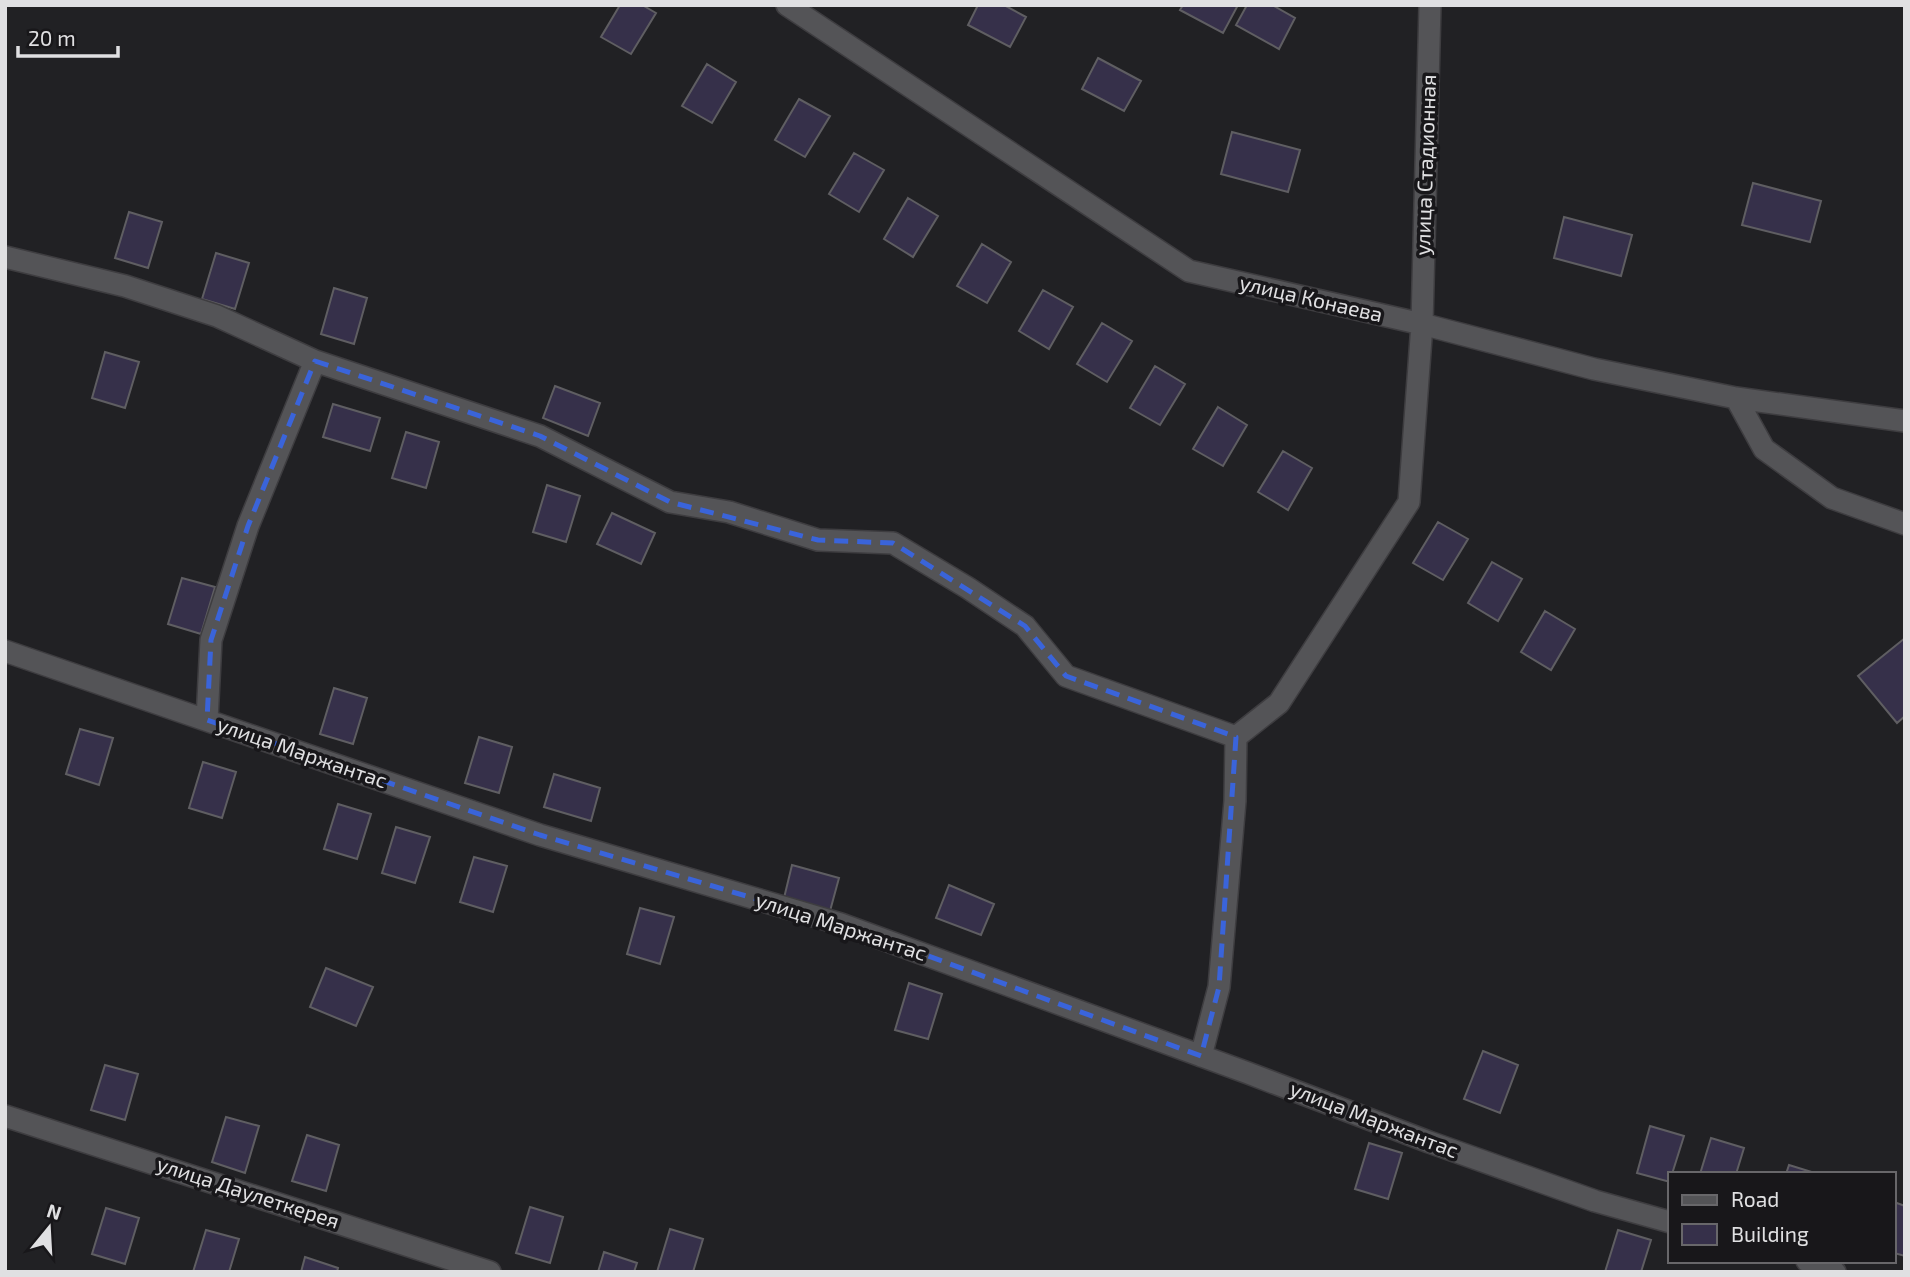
<svg xmlns="http://www.w3.org/2000/svg" width="1910" height="1277" font-family="'Exo 2',sans-serif">
<style>
.building{fill:#36304a;stroke:#5f5e62;stroke-width:2}
.lines{fill:none;stroke-linecap:round;stroke-linejoin:round}
.minor-casing{stroke:#3e3d40;stroke-width:24}
.minor{stroke:#545457;stroke-width:21}
.marked{fill:none;stroke:#3a64da;stroke-width:5;stroke-dasharray:14 9;stroke-linejoin:round}
.labels{text-anchor:middle;stroke-width:7;stroke-linejoin:round;paint-order:stroke}
.street-label{font-size:21px;fill:#e0e0e2;stroke:#18171a}
</style>
<rect width="100%" height="100%" fill="#212124"/>
<path class="building" d="M620,5H642L656,13L631,54L601,37Z
M978,5H1004L1026,17L1010,47L968,25Z
M1183,5H1238L1223,33L1180,10Z
M1247,5H1272L1295,18L1279,49L1236,25Z
M1098,58L1141,81L1124,111L1082,89Z
M707,64L736,82L712,123L682,106Z
M799,99L830,116L805,157L775,140Z
M1232,132L1300,150L1288,192L1221,174Z
M854,153L884,170L859,212L829,194Z
M1753,183L1821,201L1810,242L1742,225Z
M908,198L938,216L913,257L884,239Z
M129,212L162,222L148,268L115,258Z
M1564,217L1632,235L1621,276L1554,258Z
M982,244L1011,262L987,303L957,286Z
M216,253L249,263L235,309L202,299Z
M334,288L367,298L354,344L321,334Z
M1043,290L1073,307L1049,349L1019,331Z
M1102,323L1132,341L1107,382L1077,364Z
M105,352L139,362L125,408L92,398Z
M1155,366L1185,384L1160,425L1130,408Z
M555,386L600,403L588,436L543,418Z
M333,404L380,418L370,451L323,437Z
M1218,407L1247,425L1223,466L1193,449Z
M406,432L439,442L426,488L392,478Z
M1283,451L1312,468L1288,510L1258,492Z
M547,485L580,496L566,542L533,532Z
M612,513L655,533L641,564L597,544Z
M1438,522L1468,539L1443,580L1413,563Z
M1492,562L1522,579L1498,621L1468,603Z
M182,578L215,587L201,634L168,624Z
M1545,611L1575,629L1551,670L1521,652Z
M1905,638V716L1897,723L1858,676Z
M334,688L367,698L353,744L320,734Z
M80,729L113,738L99,785L66,774Z
M479,737L512,747L499,793L465,783Z
M203,762L236,772L222,818L189,808Z
M554,774L600,788L591,821L544,807Z
M338,804L371,814L357,859L324,849Z
M396,827L430,837L415,883L382,873Z
M474,857L507,866L493,912L460,902Z
M792,865L839,878L830,911L784,898Z
M949,885L994,904L981,935L936,918Z
M640,908L674,917L660,964L627,954Z
M326,968L373,987L356,1026L310,1007Z
M909,983L942,994L928,1039L895,1030Z
M1483,1051L1518,1065L1500,1113L1464,1099Z
M105,1065L138,1074L125,1120L91,1110Z
M226,1117L259,1126L245,1173L212,1162Z
M1650,1126L1684,1136L1672,1174H1670V1182L1637,1173Z
M307,1135L339,1145L326,1191L292,1181Z
M1711,1138L1744,1148L1736,1174H1700Z
M1369,1143L1402,1153L1388,1199L1355,1189Z
M1789,1165L1818,1174H1786Z
M1894,1202L1905,1206V1256L1894,1253Z
M530,1207L563,1217L550,1263L516,1253Z
M106,1208L139,1218L125,1264L92,1254Z
M670,1229L703,1239L693,1272H657Z
M206,1230L239,1239L229,1272H193Z
M1618,1230L1651,1240L1641,1272H1605Z
M604,1252L637,1263L634,1272H598Z
M305,1257L338,1268L337,1272H301Z"/>
<g class="lines">
<g class="minor-casing">
<path id="minor" d="M787,5L1189,271L1422,324L1594,369L1736,398L1905,421
M5,257L125,286L217,316L315,361
M1736,398L1764,449L1832,498L1905,524
M5,651L540,835L841,924L1248,1073L1429,1142L1595,1201L1670,1222
M207,720L211,640L248,526L315,361L540,436L670,502L729,512L818,540L893,543L968,588L1025,626L1066,676L1236,737L1235,801L1219,987L1201,1056
M1236,737L1279,703L1409,502L1422,324L1430,5
M5,1116L490,1272
M1807,1261L1835,1272"/>
</g>
<use href="#minor" class="minor"/>
</g>
<path class="marked" d="M315,361L540,436L670,502L818,540L893,543L1025,626L1066,676L1236,737L1219,987L1201,1056L841,924L540,835L207,720L211,640L248,526Z"/>
<g class="labels">
<g class="street-label">
<text transform="translate(1426 165) rotate(-88)" y="7">улица Стадионная</text>
<text transform="translate(1311 299) rotate(13)" y="7">улица Конаева</text>
<text transform="translate(302 753) rotate(19)" y="7">улица Маржантас</text>
<text transform="translate(841 927) rotate(18)" y="7">улица Маржантас</text>
<text transform="translate(1374 1120) rotate(21)" y="7">улица Маржантас</text>
<text transform="translate(248 1193) rotate(18)" y="7">улица Даулеткерея</text>
</g>
</g>
<rect width="1910" height="1277" fill="none" stroke="#e0e0e2" stroke-width="14"/>
<rect x="1668" y="1172" width="228" height="91" fill="#18171a" stroke="#68676a" stroke-width="2"/>
<rect x="1682" y="1195" width="35" height="10" fill="#545457" stroke="#68676a" stroke-width="2"/>
<text x="1731" y="1207" font-size="21" fill="#e0e0e2">Road</text>
<rect x="1682" y="1224" width="35" height="21" fill="#36304a" stroke="#68676a" stroke-width="2"/>
<text x="1731" y="1242" font-size="21" fill="#e0e0e2">Building</text>
<g transform="translate(49 1228) rotate(18)" stroke="#18171a" stroke-width="5" paint-order="stroke">
<path d="M0-5L12 26L0 18L-12 26Z" fill="#e0e0e2"/>
<text y="-10" font-size="19" font-weight="bold" text-anchor="middle" fill="#e0e0e2">N</text>
</g>
<path d="M18 46v10h100v-10" fill="none" stroke="#e0e0e2" stroke-width="3.5"/>
<text x="28" y="46" font-size="21" fill="#e0e0e2" stroke="#18171a" stroke-width="5" paint-order="stroke">20 m</text>
</svg>
